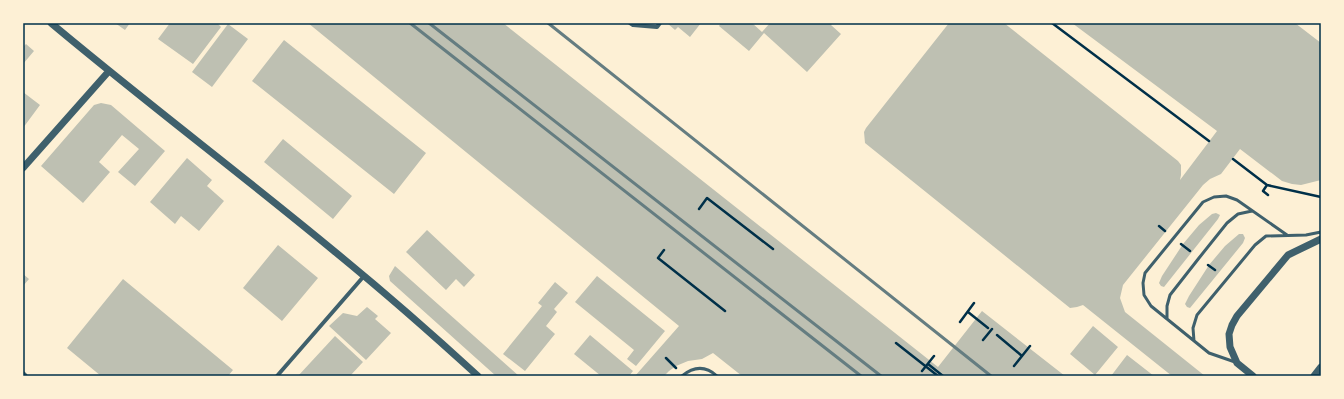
<svg xmlns="http://www.w3.org/2000/svg" width="1344" height="399" font-family="'Sofia Sans Condensed',sans-serif">
<style>
.building{fill:#bec0b2}
.lines{fill:none;stroke-linecap:round;stroke-linejoin:round}
.path{stroke:#003049;stroke-width:2.5}
.service{stroke:#3f606c;stroke-width:3}
.minor{stroke:#3f606c;stroke-width:4}
.tertiary{stroke:#3f606c;stroke-width:7}
.rail{stroke:#657d81;stroke-width:3}
.neatline{fill:none;stroke:#003049;stroke-width:1.5}
</style>
<rect width="100%" height="100%" fill="#fdf0d5"/>
<path class="building" d="M115,23H130L125,30Z
M170,23H217L221,27L193,64L158,39Z
M308,23H503L938,367L982,311L1065,376H742L713,353L702,359L688,361L676,366L669,371L664,376H635L679,326Z
M667,23H701L690,37L678,27L675,30Z
M721,23H752L762,32L770,23H833L831,25L841,34L807,72L764,33L749,51L719,26Z
M949,23H1004L1178,161L1181,165V175L1180,180L1217,131L1072,23H1295L1321,43V180L1301,185L1292,184L1282,181L1240,149L1221,174L1210,179L1203,185L1123,285L1120,298L1125,312L1205,376H1172L1083,305L1077,307L1070,308L865,143L864,132L866,128Z
M228,24L248,39L212,87L192,72Z
M284,40L426,153L394,194L252,81Z
M26,44L34,51L23,64V47Z
M23,92L40,105L23,128Z
M101,103L111,105L165,151L135,186L118,172L139,149L122,135L99,162L110,172L83,203L41,166L94,105Z
M283,139L352,196L333,219L264,162Z
M187,158L212,180L207,186L224,201L199,231L181,216L175,224L150,202Z
M1216,213L1220,215L1218,219L1164,287L1161,286L1159,283L1162,276L1183,244L1199,225L1212,214Z
M427,230L475,275L464,287L456,279L446,290L406,252Z
M1239,234H1243L1245,238L1243,243L1190,308L1187,307L1185,304L1189,296L1209,265L1225,246Z
M278,245L318,278L282,321L243,288Z
M395,266L519,376H496L390,281L389,276Z
M23,274L29,279L23,286Z
M597,276L665,331L636,366L627,359L634,350L575,302Z
M123,279L233,370L228,376H101L67,348Z
M555,282L568,293L554,309L557,312L546,326L555,334L525,371L503,354L542,306L538,303Z
M367,307L378,316L375,319L391,333L366,360L329,326L343,313L357,316Z
M1093,326L1118,347L1095,375L1070,354Z
M590,335L633,371L629,376H601L574,354Z
M335,336L363,362L350,376H298Z
M1127,355L1154,376H1111Z"/>
<g class="lines">
<path class="path" d="M1052,23L1209,141
M1233,159L1267,185L1321,197
M1267,185L1263,191L1268,195
M699,209L707,198L773,249
M1159,226L1165,231
M1181,244L1190,251
M664,250L658,258L725,311
M1208,265L1215,270
M968,312L988,328
M960,322L974,303
M997,335L1022,356
M983,340L992,329
M896,343L938,376
M666,358L676,368
M928,364L943,376
M1014,366L1030,346
M922,371L934,356"/>
<path class="service" d="M1167,319V306L1170,295L1199,258L1227,223L1238,214L1252,211
M1194,341L1193,328L1197,315L1255,245L1266,236L1306,235L1321,232
M1235,362L1209,353L1151,306L1144,295L1143,283L1145,273L1203,202L1214,197L1226,196L1237,200L1287,235
M682,376C694,366 706,366 717,376"/>
<path class="minor" d="M630,23L633,25L657,27L660,23
M277,376L364,276"/>
<path class="tertiary" d="M51,23C144,101 241,174 334,251C383,291 431,333 478,376
M23,168L109,71
M23,375L24,376
M1253,376L1237,363L1230,347L1229,334L1232,325L1237,316L1288,255L1321,239
M1314,376L1321,367"/>
<path class="rail" d="M410,23L861,376
M429,23L881,376
M548,23L991,376"/>
</g>
<rect width="1344" height="399" fill="none" stroke="#fdf0d5" stroke-width="48"/>
<rect x="24" y="24" width="1296" height="351" class="neatline"/>
</svg>
